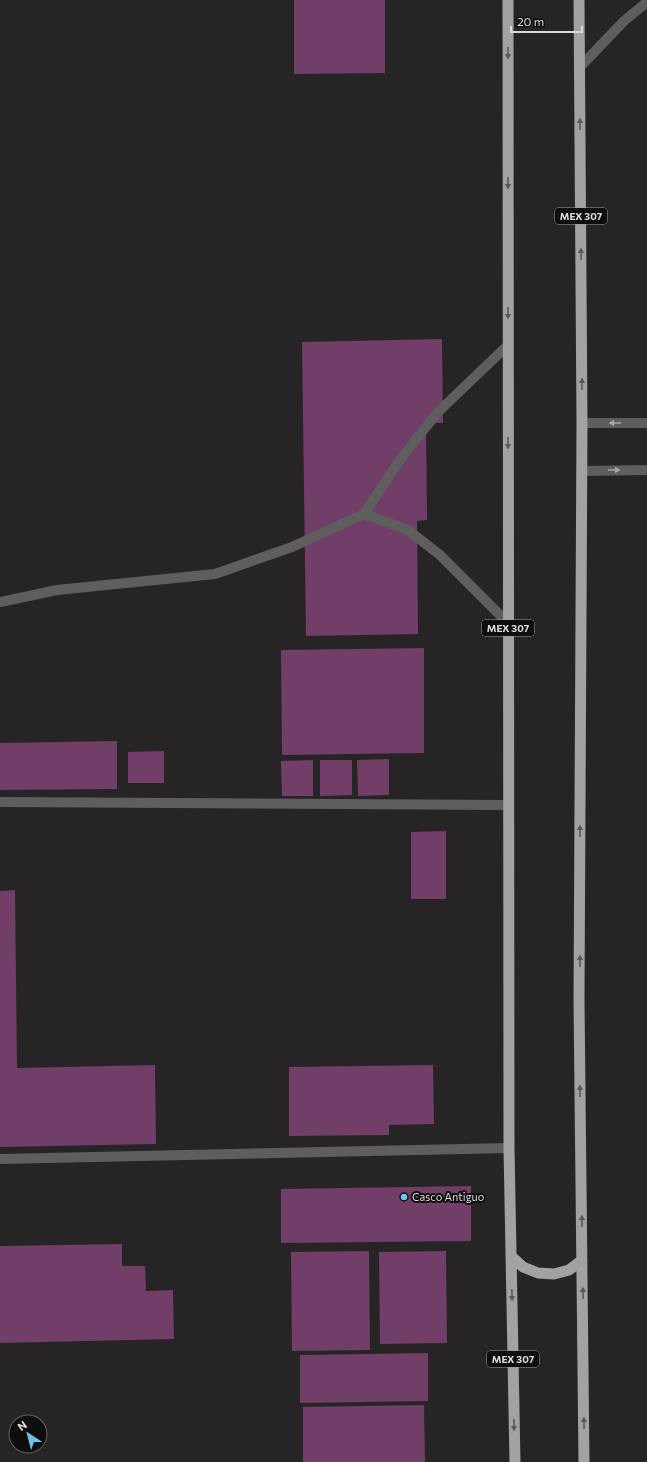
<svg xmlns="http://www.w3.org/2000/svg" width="647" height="1462" font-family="Commissioner,sans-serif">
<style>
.building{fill:#703e67}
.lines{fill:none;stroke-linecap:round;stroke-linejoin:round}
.service{stroke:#5f5e5e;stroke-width:10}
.minor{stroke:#5f5e5e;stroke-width:10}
.tertiary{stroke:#5f5e5e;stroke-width:10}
.trunk{stroke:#a4a1a1;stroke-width:11}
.oneway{fill:#5a5858}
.oneway2{fill:#a9a8a8}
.poi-dot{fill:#6ac3f1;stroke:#0f0e0e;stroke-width:1.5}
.labels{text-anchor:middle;stroke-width:4;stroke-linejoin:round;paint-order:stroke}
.shield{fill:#0f0e0e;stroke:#9e9c9c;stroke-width:1}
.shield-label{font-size:10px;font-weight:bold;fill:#dbd9d9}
.poi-label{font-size:11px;fill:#dbd9d9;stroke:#0f0e0e;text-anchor:start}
</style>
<rect width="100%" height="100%" fill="#272425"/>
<path class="building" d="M294,0H385V73L294,74Z
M442,339L443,423H426L427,520L417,521L418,634L306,636L302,342Z
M424,648V753L282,755L281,650Z
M117,741V789L0,790V743Z
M164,751V783H128V752Z
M389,759V795L358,796L357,760Z
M313,760V796H282L281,761Z
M320,760H352V795L320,796Z
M446,831V899H411V832Z
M15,890L17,1068L155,1065L156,1144L0,1147V891Z
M433,1065L434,1124L389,1125V1135L289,1136V1067Z
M471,1186V1241L281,1243V1189Z
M122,1244V1266H145L146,1291L173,1290L174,1339L0,1343V1246Z
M369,1251L370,1350L292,1351L291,1252Z
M446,1251L447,1343L380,1344L379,1252Z
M428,1353V1401L300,1403V1355Z
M424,1405L425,1462H303V1407Z"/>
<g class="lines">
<path class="service" d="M580,67L624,21L647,2
M364,514L400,460L437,413L508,345
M0,602L57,590L215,574L292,547L364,514L408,530L440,555L508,623
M0,1159L509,1148"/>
<path class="minor" d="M0,802L508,805"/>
<path class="tertiary" d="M582,423H647
M582,471L647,470"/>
<path class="trunk" d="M508,0L509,1148L515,1462
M579,0L582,423L579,1000L584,1462
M511,1256L523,1267L538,1273L554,1274L569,1270L582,1260"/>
</g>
<defs><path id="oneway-solid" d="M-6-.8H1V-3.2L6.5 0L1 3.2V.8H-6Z"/></defs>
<g class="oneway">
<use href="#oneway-solid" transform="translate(508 53) rotate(90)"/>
<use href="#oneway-solid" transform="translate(580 124) rotate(-90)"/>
<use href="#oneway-solid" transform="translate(508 183) rotate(90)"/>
<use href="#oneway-solid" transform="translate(581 254) rotate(-90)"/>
<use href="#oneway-solid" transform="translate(508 313) rotate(90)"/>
<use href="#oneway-solid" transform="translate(582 384) rotate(-90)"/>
<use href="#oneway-solid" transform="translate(508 443) rotate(90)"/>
<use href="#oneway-solid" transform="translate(580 831) rotate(-90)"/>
<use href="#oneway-solid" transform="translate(580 961) rotate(-90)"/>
<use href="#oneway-solid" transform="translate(580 1091) rotate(-91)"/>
<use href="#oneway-solid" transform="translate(582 1221) rotate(-91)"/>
<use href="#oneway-solid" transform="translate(583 1293) rotate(-91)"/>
<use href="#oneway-solid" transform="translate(512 1295) rotate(89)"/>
<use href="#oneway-solid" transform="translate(584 1423) rotate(-91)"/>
<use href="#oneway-solid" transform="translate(514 1425) rotate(89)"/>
</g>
<g class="oneway2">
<use href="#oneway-solid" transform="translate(615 423) rotate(-180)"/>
<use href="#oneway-solid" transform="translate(614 470)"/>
</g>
<circle class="poi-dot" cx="404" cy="1197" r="4"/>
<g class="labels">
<g class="shield">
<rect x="555" y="208" width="52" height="16" rx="3"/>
<rect x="482" y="620" width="52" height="16" rx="3"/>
<rect x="487" y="1351" width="52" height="16" rx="3"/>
</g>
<g class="shield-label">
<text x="581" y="220">MEX 307</text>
<text x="508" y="632">MEX 307</text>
<text x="513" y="1363">MEX 307</text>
</g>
<g class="poi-label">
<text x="412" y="1201">Casco Antiguo</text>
</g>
</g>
<g transform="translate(28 1434) rotate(324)"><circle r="19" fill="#0f0e0e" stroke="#615f5f"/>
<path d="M0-3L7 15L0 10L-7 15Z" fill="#6ac3f1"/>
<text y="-6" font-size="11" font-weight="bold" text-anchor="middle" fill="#dbd9d9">N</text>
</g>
<path d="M511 26v6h71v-6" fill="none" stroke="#dbd9d9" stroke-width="2"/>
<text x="517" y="26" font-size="12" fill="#dbd9d9" stroke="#0f0e0e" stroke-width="3" paint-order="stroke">20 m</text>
</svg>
